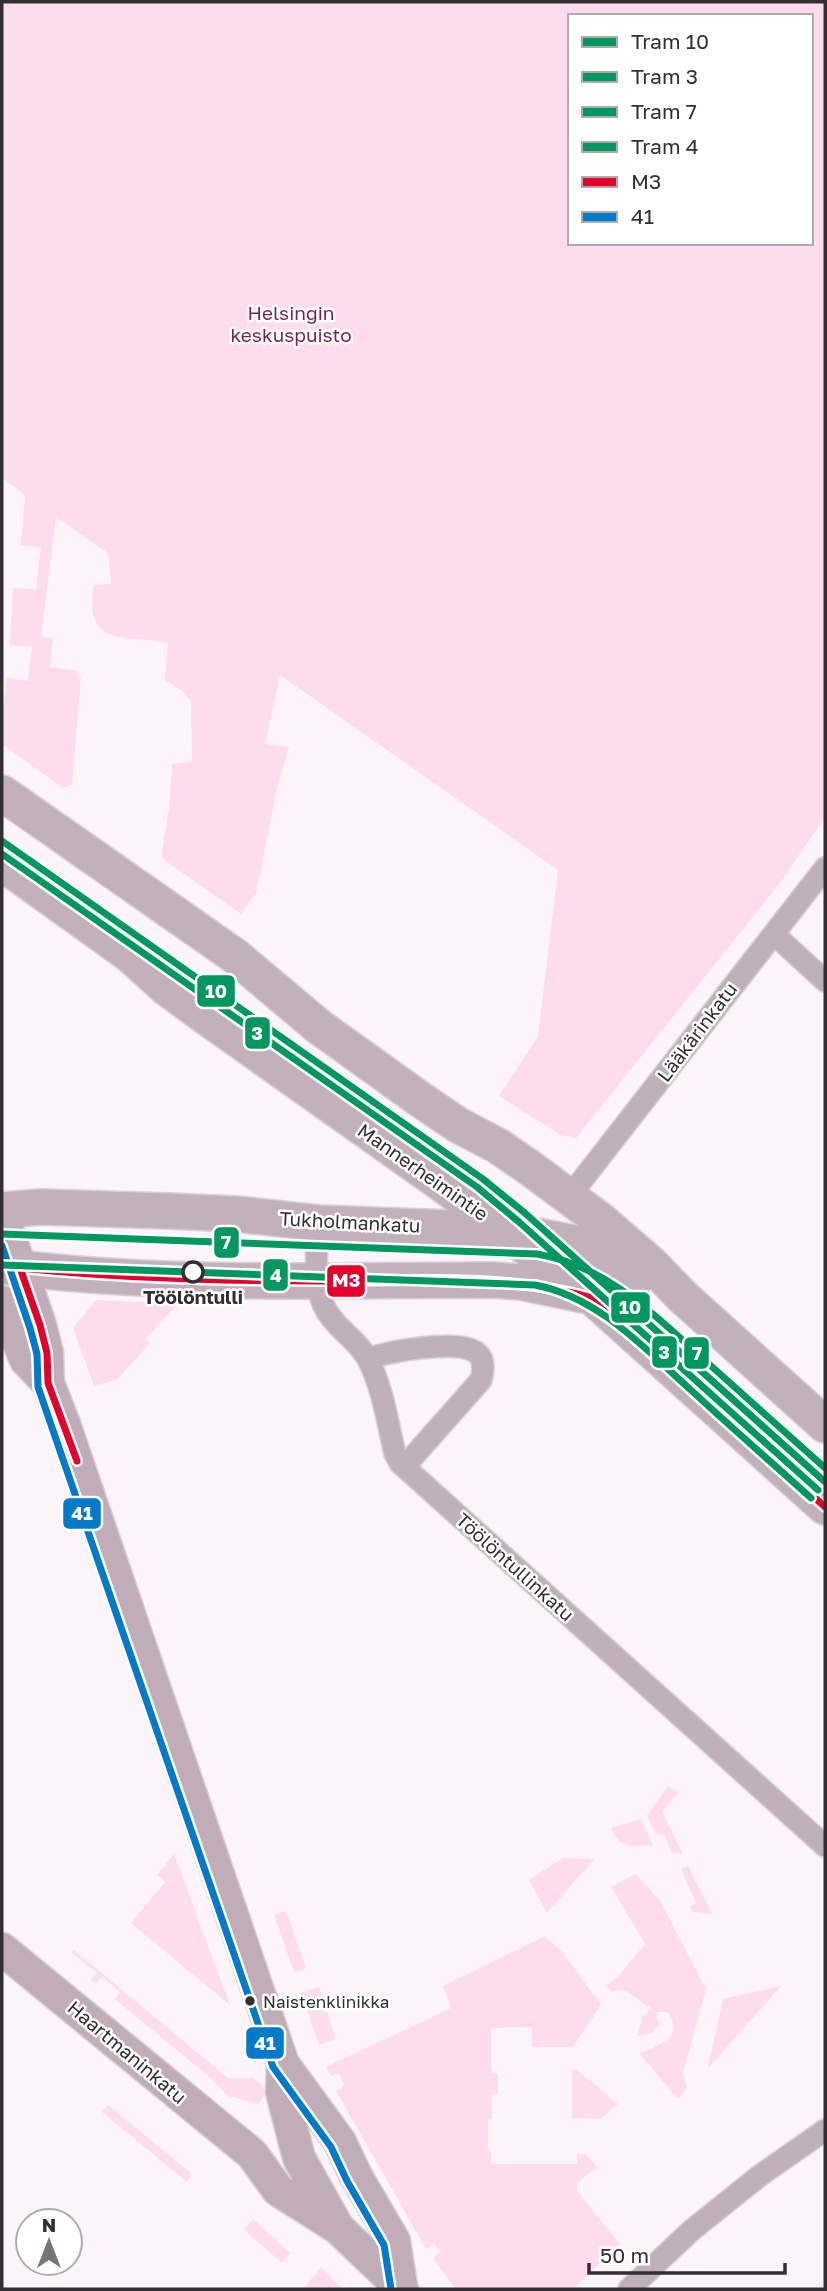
<svg xmlns="http://www.w3.org/2000/svg" width="827" height="2291" font-family="'Golos Text',sans-serif">
<style>
.green{fill:#fddcee;fill-rule:evenodd}
.lines{fill:none;stroke-linecap:round;stroke-linejoin:round}
.street-casing{stroke:#d7d1d4;stroke-width:24}
.secondary-casing{stroke:#d7d1d4;stroke-width:35}
.primary-casing{stroke:#d7d1d4;stroke-width:38}
.street{stroke:#c0b0b9;stroke-width:21}
.secondary{stroke:#c0adb7;stroke-width:32}
.primary{stroke:#c2b0bb;stroke-width:35}
.bus-1-casing{stroke:#fff;stroke-width:12}
.bus-2-casing{stroke:#fff;stroke-width:12}
.bus-1{stroke:#e4002b;stroke-width:7}
.bus-2{stroke:#007ac9;stroke-width:7}
.tram-1-casing{stroke:#fff;stroke-width:12}
.tram-2-casing{stroke:#fff;stroke-width:12}
.tram-3-casing{stroke:#fff;stroke-width:12}
.tram-4-casing{stroke:#fff;stroke-width:12}
.tram-1{stroke:#00985f;stroke-width:7}
.tram-2{stroke:#00985f;stroke-width:7}
.tram-3{stroke:#00985f;stroke-width:7}
.tram-4{stroke:#00985f;stroke-width:7}
.stop-dot{fill:#fff;stroke:#332e31;stroke-width:3.5}
.bus-dot{fill:#332e31;stroke:#fff;stroke-width:2.5}
.labels{text-anchor:middle;stroke-width:5;stroke-linejoin:round;paint-order:stroke}
.bus-label{font-size:17px;fill:#332e31;stroke:#fff;text-anchor:start}
.park-label{font-size:19px;fill:#771f58;stroke:#fff}
.street-label{font-size:19px;fill:#332e31;stroke:#fff}
.stop-label{font-size:19px;font-weight:bold;fill:#332e31;stroke:#fff}
.line-badge{stroke:#fff;stroke-width:2.5}
.badge-label{font-size:19px;text-anchor:middle;font-weight:bold;fill:#fff}
</style>
<rect width="100%" height="100%" fill="#fcf4f8"/>
<path class="green" d="M2,2H825V817L779,884L576,1138L561,1135L499,1096L538,1036L558,870L280,675L265,744L289,747L278,785L256,893L241,914L163,859L162,851L169,809L172,764L192,761L191,701L182,691L165,680L168,642C124,636 83,647 94,585L111,584L108,553L56,517L41,637L53,639L50,667L76,671L81,679L72,785L63,788L2,744V716L7,678L28,681L32,647L10,645L13,588L36,589L41,547L21,545L25,495L2,478ZM570,16H811V243H570Z
M96,1300L178,1304L146,1338L150,1343L118,1379L94,1386L73,1328Z
M668,1786L678,1793L662,1812L683,1854L672,1853L664,1835L656,1834L647,1815Z
M641,1819L653,1845C632,1847 621,1850 611,1828Z
M174,1854L230,2005L131,1923L165,1882L157,1875Z
M563,1858L594,1859L547,1913L529,1880Z
M688,1866L712,1914L692,1912L690,1906L696,1903L681,1869Z
M636,1874L660,1901L706,1989L683,2073L687,2089L678,2099L639,2053C657,2047 687,2036 667,2012H657L656,2016L660,2025L649,2034L637,2036L642,2018L651,2009L650,2007C634,2001 631,1985 612,1992L606,1985L617,1978L645,1944L611,1887Z
M286,1911L306,1968L294,1972L274,1915Z
M545,1936L563,1953L601,2005L573,2047H532V2027L491,2028V2073L498,2074V2094H492V2118L488,2119V2150L491,2151V2164H577V2154H585L597,2167L577,2183V2191L620,2244L573,2289H456L433,2258L440,2252L434,2243L426,2249L336,2091L345,2086L339,2073L331,2076L326,2067L451,2008L443,1986Z
M74,1950L228,2078L244,2079L252,2077L261,2084L266,2094L258,2104L228,2096L207,2075L115,1999L120,1992L102,1977L96,1983L91,1980L97,1973L72,1953Z
M781,1986L708,2068L723,1999Z
M319,1987L336,2039L319,2045L301,1993Z
M572,2069L578,2071L618,2104L601,2119L572,2118Z
M108,2105L192,2174L187,2182L102,2112Z
M253,2219L290,2253L282,2263L244,2230Z
M321,2267L342,2289H303Z"/>
<g class="lines">
<g class="street-casing">
<path id="street" d="M775,935L825,981
M569,1197L825,868
M318,1223C317,1256 310,1295 334,1321C345,1334 361,1345 369,1361C383,1390 388,1424 395,1454L400,1463L825,1846
M368,1359C389,1351 454,1340 474,1351C485,1357 484,1369 481,1380L404,1467
M629,2289L692,2230L758,2177L825,2130"/>
</g>
<g class="secondary-casing">
<path id="secondary" d="M2,1214L40,1325L47,1353L48,1383L64,1424L283,2064L340,2142L356,2176L394,2241L401,2286
M2,1302L26,1360L48,1383
M2,1949L252,2154L278,2190L338,2228
M283,2064L282,2092L299,2158L338,2228L402,2289"/>
</g>
<g class="primary-casing">
<path id="primary" d="M2,793L235,956L318,1026L421,1100L458,1125L498,1146L530,1168L600,1220L651,1264L683,1297L825,1425
M2,863L129,954L168,989L209,1019L449,1189L593,1298L825,1507
M2,1210L41,1207L168,1211L236,1214L318,1223L505,1230L585,1245L608,1255L639,1276
M2,1266C164,1287 329,1280 492,1280L520,1282L583,1295"/>
</g>
<use href="#street" class="street"/>
<use href="#secondary" class="secondary"/>
<use href="#primary" class="primary"/>
<g class="bus-1-casing">
<path id="bus-1" d="M20,1268C119,1278 218,1281 318,1281C410,1281 503,1273 593,1298L825,1507
M20,1268L40,1325L47,1353L48,1383L77,1461"/>
</g>
<g class="bus-2-casing">
<path id="bus-2" d="M2,1246L30,1328L37,1354L38,1387L273,2067L331,2147L347,2181L384,2245L391,2289"/>
</g>
<use href="#bus-1" class="bus-1"/>
<use href="#bus-2" class="bus-2"/>
<g class="tram-1-casing">
<path id="tram-1" d="M2,841L483,1179L526,1214L825,1482"/>
</g>
<g class="tram-2-casing">
<path id="tram-2" d="M2,854L477,1187L519,1222L818,1490"/>
</g>
<g class="tram-3-casing">
<path id="tram-3" d="M2,1234L537,1254C609,1266 658,1319 710,1365C748,1399 787,1434 825,1468"/>
</g>
<g class="tram-4-casing">
<path id="tram-4" d="M2,1265L535,1285C599,1297 645,1349 692,1391C731,1427 771,1462 811,1498"/>
</g>
<use href="#tram-1" class="tram-1"/>
<use href="#tram-2" class="tram-2"/>
<use href="#tram-3" class="tram-3"/>
<use href="#tram-4" class="tram-4"/>
</g>
<circle class="stop-dot" cx="193" cy="1272" r="10"/>
<circle class="bus-dot" cx="250" cy="2001" r="6"/>
<g class="labels">
<g class="bus-label">
<text x="263" y="2008">Naistenklinikka</text>
</g>
<g class="park-label">
<text x="291" y="320">Helsingin<tspan x="291" dy="22">keskuspuisto</tspan></text>
</g>
<g class="street-label">
<text transform="translate(697 1032) rotate(-53)" y="7">Lääkärinkatu</text>
<text transform="translate(423 1172) rotate(35)" y="7">Mannerheimintie</text>
<text transform="translate(350 1222) rotate(3)" y="7">Tukholmankatu</text>
<text transform="translate(515 1567) rotate(42)" y="7">Töölöntullinkatu</text>
<text transform="translate(127 2052) rotate(40)" y="7">Haartmaninkatu</text>
</g>
<g class="stop-label">
<text x="193" y="1304">Töölöntulli</text>
</g>
</g>
<g class="line-badge">
<rect x="196" y="974" width="40" height="34" rx="7" fill="#00985f"/>
<rect x="244" y="1016" width="27" height="34" rx="7" fill="#00985f"/>
<rect x="213" y="1226" width="27" height="33" rx="7" fill="#00985f"/>
<rect x="262" y="1258" width="27" height="34" rx="7" fill="#00985f"/>
<rect x="326" y="1264" width="40" height="34" rx="7" fill="#e4002b"/>
<rect x="610" y="1291" width="41" height="33" rx="7" fill="#00985f"/>
<rect x="651" y="1335" width="27" height="34" rx="7" fill="#00985f"/>
<rect x="683" y="1336" width="27" height="34" rx="7" fill="#00985f"/>
<rect x="62" y="1497" width="40" height="33" rx="7" fill="#007ac9"/>
<rect x="245" y="2026" width="40" height="34" rx="7" fill="#007ac9"/>
</g>
<g class="badge-label">
<text x="216" y="998">10</text>
<text x="257" y="1040">3</text>
<text x="226" y="1249">7</text>
<text x="276" y="1282">4</text>
<text x="346" y="1287">M3</text>
<text x="630" y="1314">10</text>
<text x="664" y="1359">3</text>
<text x="697" y="1360">7</text>
<text x="82" y="1520">41</text>
<text x="265" y="2050">41</text>
</g>
<rect width="827" height="2291" fill="none" stroke="#332e31" stroke-width="7"/>
<rect x="568" y="14" width="245" height="231" fill="#ffffff" stroke="#adabad" stroke-width="2"/>
<rect x="582" y="37" width="35" height="10" fill="#00985f" stroke="#adabad" stroke-width="2"/>
<text x="631" y="49" font-size="21" fill="#332e31">Tram 10</text>
<rect x="582" y="72" width="35" height="10" fill="#00985f" stroke="#adabad" stroke-width="2"/>
<text x="631" y="84" font-size="21" fill="#332e31">Tram 3</text>
<rect x="582" y="107" width="35" height="10" fill="#00985f" stroke="#adabad" stroke-width="2"/>
<text x="631" y="119" font-size="21" fill="#332e31">Tram 7</text>
<rect x="582" y="142" width="35" height="10" fill="#00985f" stroke="#adabad" stroke-width="2"/>
<text x="631" y="154" font-size="21" fill="#332e31">Tram 4</text>
<rect x="582" y="177" width="35" height="10" fill="#e4002b" stroke="#adabad" stroke-width="2"/>
<text x="631" y="189" font-size="21" fill="#332e31">M3</text>
<rect x="582" y="212" width="35" height="10" fill="#007ac9" stroke="#adabad" stroke-width="2"/>
<text x="631" y="224" font-size="21" fill="#332e31">41</text>
<g transform="translate(49 2242)"><circle r="33" fill="#ffffff" stroke="#adabad" stroke-width="2"/>
<path d="M0-5L12 26L0 18L-12 26Z" fill="#797377"/>
<text y="-10" font-size="19" font-weight="bold" text-anchor="middle" fill="#332e31">N</text>
</g>
<path d="M589 2263v10h196v-10" fill="none" stroke="#332e31" stroke-width="3.5"/>
<text x="600" y="2263" font-size="21" fill="#332e31" stroke="#ffffff" stroke-width="5" paint-order="stroke">50 m</text>
</svg>
